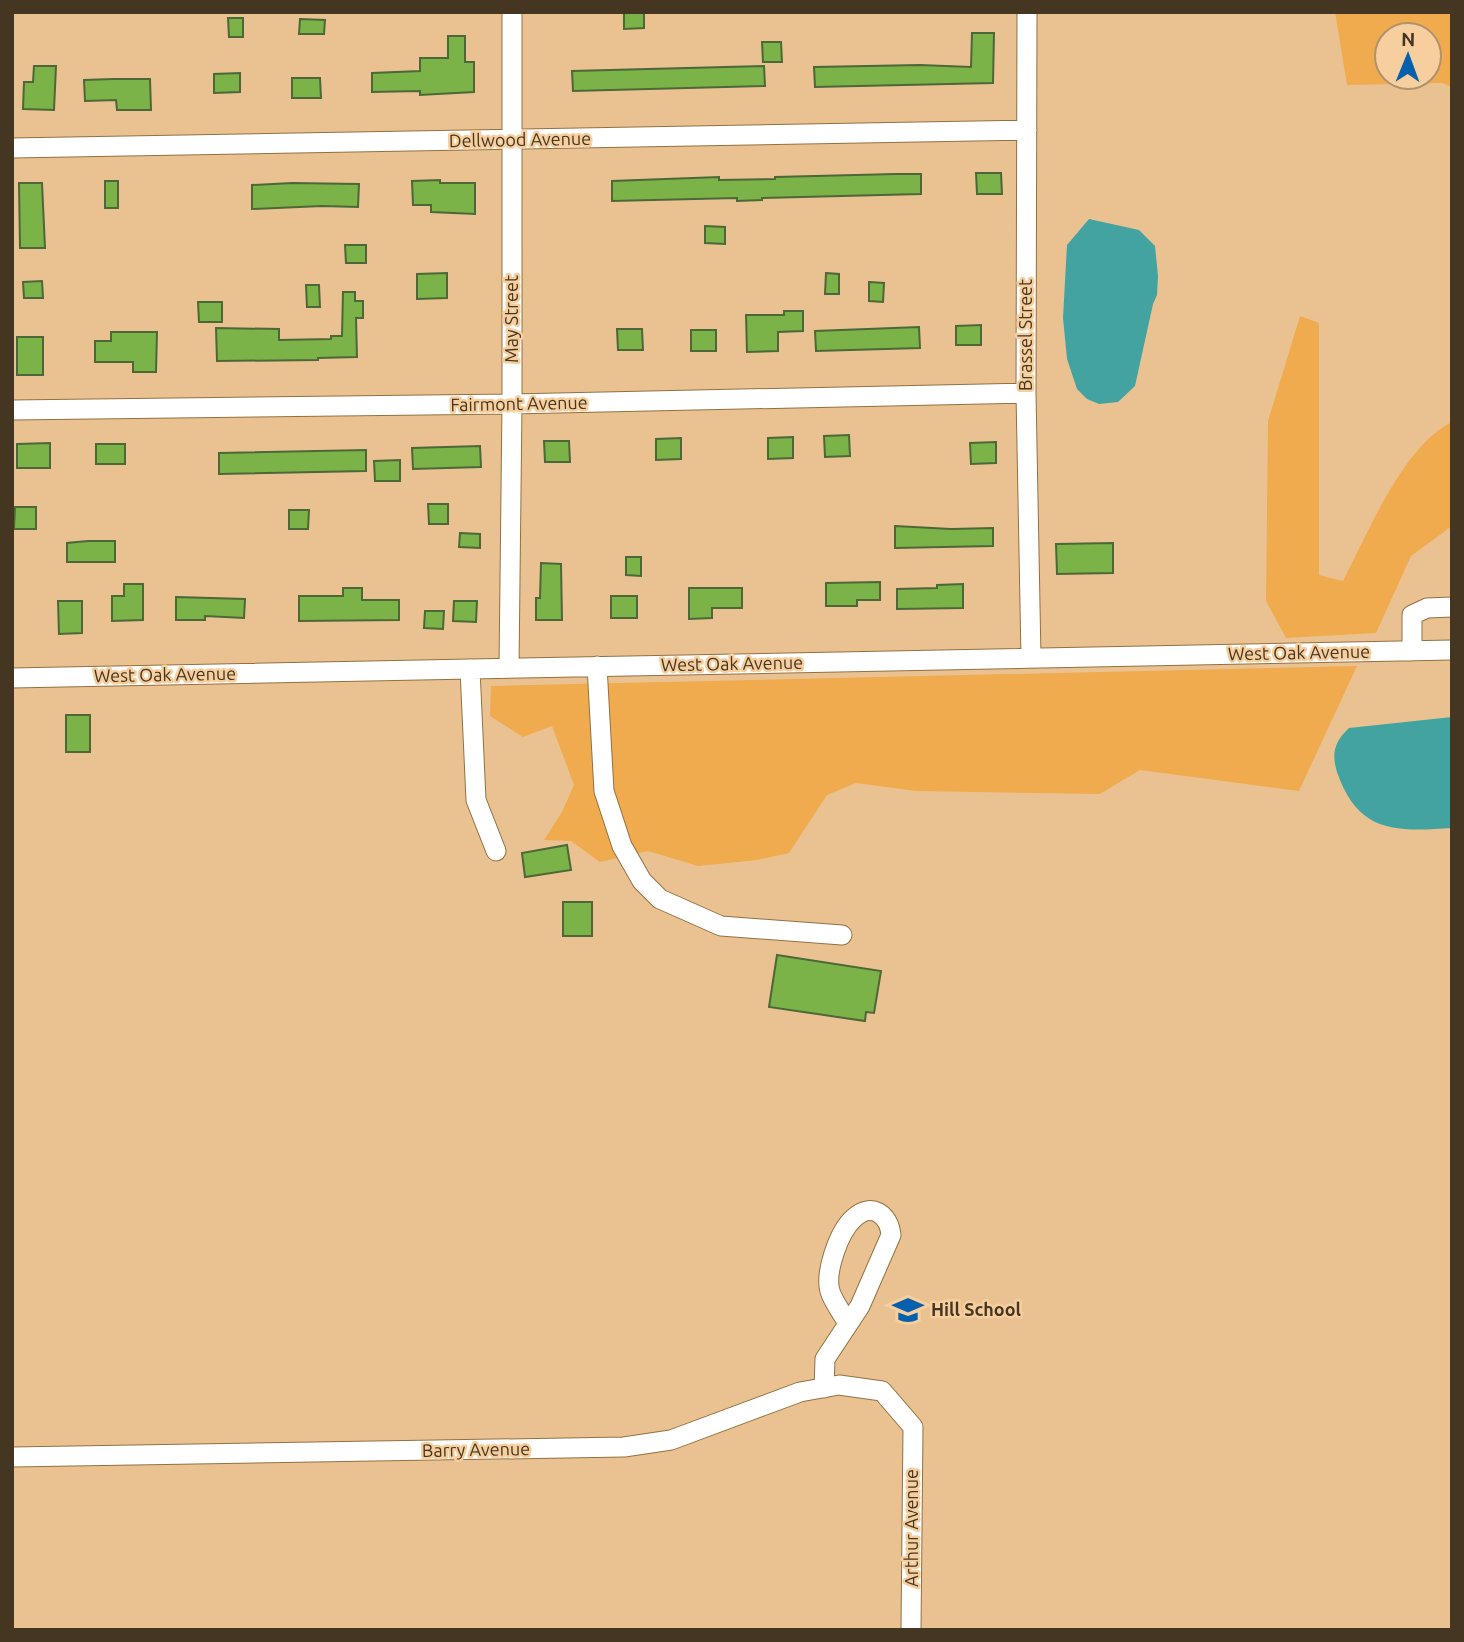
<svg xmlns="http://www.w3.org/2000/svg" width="1464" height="1642" font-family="Ubuntu,sans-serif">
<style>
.green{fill:#efab4e;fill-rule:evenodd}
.water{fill:#42a3a0}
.building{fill:#7bb348;stroke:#4d6738;stroke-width:2}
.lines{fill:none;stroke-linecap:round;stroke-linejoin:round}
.minor-casing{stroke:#937041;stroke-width:21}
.minor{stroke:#fff;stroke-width:19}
.labels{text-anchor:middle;stroke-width:5;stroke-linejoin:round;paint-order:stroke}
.street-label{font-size:18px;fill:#453622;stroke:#f7cf9f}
.poi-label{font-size:18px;font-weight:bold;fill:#453622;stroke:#f7cf9f;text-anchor:start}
</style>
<rect width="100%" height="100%" fill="#eac292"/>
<path class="green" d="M1335,12H1452V87L1442,83L1347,85ZM1387,35H1429V77H1387Z
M1300,316L1319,323V575L1343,581C1368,533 1403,446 1452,422V526L1411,556L1376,633L1286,638L1266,601L1268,421Z
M1357,666L1299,791L1140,770L1100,794L916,791L856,783L827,795L789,853L757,860L698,866L648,851L600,862L571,841L544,840L562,812L574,785L552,726L523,737L490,716L491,686Z"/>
<path class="water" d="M1089,219L1139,230L1155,246L1158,276L1157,295L1153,304L1135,386L1118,402L1099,404L1087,399L1077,389L1067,359L1063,318L1067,245Z
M1452,717V828C1395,832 1358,833 1337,772C1331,753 1335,741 1349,728Z"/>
<path class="building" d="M624,12H644V28L624,29Z
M228,18H243V37H229Z
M300,19L325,20L324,34H299Z
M972,33H994L993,83L815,87L814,67L920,65L971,67Z
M448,36H465V62H474V92L420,95V91L372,92V73L420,71V58H448Z
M762,42H781L782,62H763Z
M34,66H56L54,110L23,109L24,82H33Z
M764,66L765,86L573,91L572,71Z
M240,73V92L214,93V74Z
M292,78H320L321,98H292Z
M113,79H150L151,110H117L116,100L85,101L84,80Z
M976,173H1001L1002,194H977Z
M896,174H921V194L762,198V200L737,201V198L612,201V181L719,177V180L775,179V177Z
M440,180V183H475V214L431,212V205H413L412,181Z
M105,181H118V208H105Z
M19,183H42L45,248H20Z
M292,183L359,184L358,207L322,206L252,209V185Z
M705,226L725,227V244L705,243Z
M345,245H366V263H346Z
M447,273V298L417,299V274Z
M826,273L839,274V294H825Z
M42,281L43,298H24L23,282Z
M869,282L884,283L883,302L869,301Z
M306,285H319L320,307H307Z
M343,292H355V301H363V318H356L357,357L318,358V360L217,361L216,328L279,329V340L331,339V336H342Z
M198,302H222V322H199Z
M784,311H803V331L778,332V351L747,352L746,315H784Z
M981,325V345H956V326Z
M919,327L920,348L816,351L815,331Z
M617,329H642L643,350H618Z
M691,330H716V351H691Z
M111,332H157L156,372H133V362H95V341H111Z
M17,337H43V375H17Z
M849,435L850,456L825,457L824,436Z
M793,437V458L768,459V438Z
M681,438V459L656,460V439Z
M544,441H569L570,462H545Z
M996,442V463L971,464L970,443Z
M50,443V468H17V444Z
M96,444H125V464H96Z
M480,446L481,467L413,469L412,448Z
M366,450V471L219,474V453Z
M400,460V481H375L374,461Z
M428,504H448V524H429Z
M15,507H36V529H14Z
M289,510H309L308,529H289Z
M895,526L951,529L993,528V546L895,548Z
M460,533L480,534V548L459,547Z
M88,541H115V562H67V543Z
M1113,543V573L1057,574L1056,544Z
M626,557H641V576L626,575Z
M541,563L561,564L562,620H536V598H540Z
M880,582V600H857V606H826V583Z
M124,584H143V620L112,621V596H124Z
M963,584V608L897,609V589L937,588V585Z
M343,588H362V600H399V620L299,621V596H343Z
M689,588H742V608H712V618L689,619Z
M611,596H637V618H611Z
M176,597L245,599L244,618L205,616V620H176Z
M58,601H82V633L59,634Z
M454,601H477L476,622L453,621Z
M425,611H444L443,629L424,628Z
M66,715H90V752H66Z
M567,845L571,870L525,877L522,853Z
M563,902H592V936H563Z
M777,955L881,971L874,1013L866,1012L865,1021L769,1007Z"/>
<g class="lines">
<g class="minor-casing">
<path id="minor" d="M1027,12L1026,393L1031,658
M12,148L1027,130
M12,410L512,404L1026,393
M1412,651V615L1427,608L1452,607
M597,666L604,791L622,846L642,881L660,899L721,926L842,935
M509,668L512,404V12
M470,669L476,800L496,851
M12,678L1452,650
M824,1388L825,1359L860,1306L891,1235C889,1214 871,1202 854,1218C839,1231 823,1275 831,1294C835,1304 842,1313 847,1322
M12,1457L624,1447L671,1440L800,1392L839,1385L882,1391L913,1427L911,1630"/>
</g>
<use href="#minor" class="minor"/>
</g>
<defs>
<g id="school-bare" transform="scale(2.415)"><path d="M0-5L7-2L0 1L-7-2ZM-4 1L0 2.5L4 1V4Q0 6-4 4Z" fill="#0760ae" stroke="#f7cf9f" stroke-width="2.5" paint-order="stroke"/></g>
</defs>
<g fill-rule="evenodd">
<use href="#school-bare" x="908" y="1310"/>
</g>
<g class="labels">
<g class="street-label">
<text transform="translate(520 140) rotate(-1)" y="6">Dellwood Avenue</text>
<text transform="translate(512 319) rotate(-90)" y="6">May Street</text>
<text transform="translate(1026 335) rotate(-90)" y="6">Brassel Street</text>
<text transform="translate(519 404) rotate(-1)" y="6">Fairmont Avenue</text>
<text transform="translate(1299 653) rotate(-1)" y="6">West Oak Avenue</text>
<text transform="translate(732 664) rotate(-1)" y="6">West Oak Avenue</text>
<text transform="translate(165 675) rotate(-1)" y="6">West Oak Avenue</text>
<text transform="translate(476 1450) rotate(-1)" y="6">Barry Avenue</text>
<text transform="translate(912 1528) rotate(-90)" y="6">Arthur Avenue</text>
</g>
<g class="poi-label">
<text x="931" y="1316">Hill School</text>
</g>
</g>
<rect width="1464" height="1642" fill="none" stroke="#453622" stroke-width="28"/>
<g transform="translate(1408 56) rotate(1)"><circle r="33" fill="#f7cf9f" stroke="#b0926d" stroke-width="2"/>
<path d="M0-5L12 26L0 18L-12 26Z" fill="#0760ae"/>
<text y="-10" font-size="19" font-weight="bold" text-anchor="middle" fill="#453622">N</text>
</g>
</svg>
